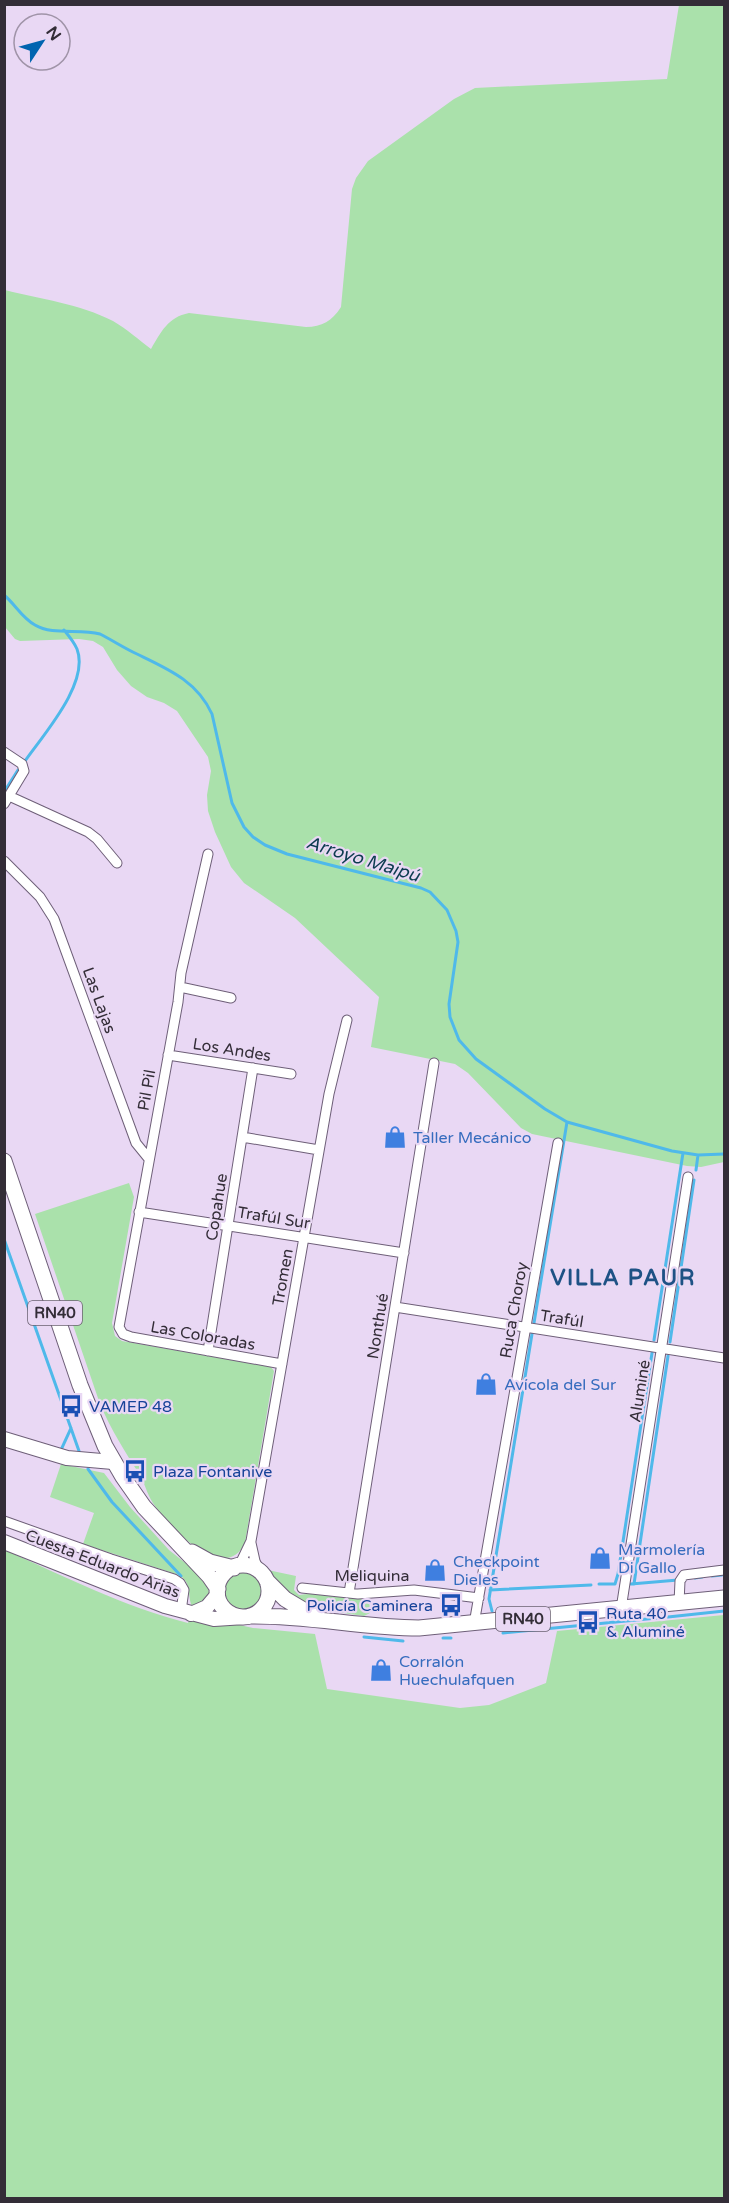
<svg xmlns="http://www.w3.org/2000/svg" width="729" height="2203" font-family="'Varela Round',sans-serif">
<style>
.green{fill:#aae1ab}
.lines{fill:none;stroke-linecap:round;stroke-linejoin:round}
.stream{stroke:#4fb9ea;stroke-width:3}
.street-casing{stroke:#6e5f78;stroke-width:11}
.secondary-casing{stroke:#6e5f78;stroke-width:16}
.primary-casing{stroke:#6e5f78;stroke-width:17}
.street{stroke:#fff;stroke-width:9}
.secondary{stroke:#fff;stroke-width:14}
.primary{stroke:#fff;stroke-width:15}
.labels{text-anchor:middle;stroke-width:4.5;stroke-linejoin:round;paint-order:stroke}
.shield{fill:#e9d8f4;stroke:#6a6070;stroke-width:1.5}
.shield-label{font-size:15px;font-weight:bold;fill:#332d37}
.street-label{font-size:16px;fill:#332d37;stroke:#e9d8f4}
.shop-label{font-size:16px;fill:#366cbe;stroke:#e9d8f4;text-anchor:start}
.transit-label{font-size:16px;fill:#164399;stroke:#e9d8f4;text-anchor:start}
.water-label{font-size:18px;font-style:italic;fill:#0d3c50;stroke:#e9d8f4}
.district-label{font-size:22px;font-weight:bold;letter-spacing:1.5px;fill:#1e5285;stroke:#e9d8f4}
</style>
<rect width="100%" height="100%" fill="#e9d8f4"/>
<path class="green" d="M679,5H724V1162L701,1167L687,1166L532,1134L521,1128L468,1073L455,1064L371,1047L379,997L295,918L244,883L231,867L215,832L208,811L207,795L211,771L208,757L177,711L164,703L147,697L131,686L117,670L103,647L93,641L79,639L20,641L15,639L5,627V290C40,299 80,304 113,321C127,329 139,340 151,349C161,332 168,317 189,313L306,327C322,327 332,321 341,307L352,189L356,178L368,161L454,99L475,88L667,79Z
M129,1183L134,1197L112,1323L115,1336L122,1341L271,1367L274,1371L245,1543C224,1586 170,1527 155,1506C148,1497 146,1487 141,1477C126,1453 111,1430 100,1404L35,1214Z
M61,1464L104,1473L130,1507L169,1550L193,1569L208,1586L209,1593L205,1602L192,1607C187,1594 192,1583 179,1575L83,1544L94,1513L50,1497Z
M5,1550C64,1576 124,1607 188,1623L191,1614L253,1628L315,1634L327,1689L460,1708L489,1705L546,1683L557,1631L724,1615V2198H5Z
M263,1569L296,1576L294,1590L299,1595C322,1591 345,1601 369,1597L370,1613L364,1616L315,1609L280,1587Z
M225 1591a19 19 0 1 1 38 0a19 19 0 1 1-38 0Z"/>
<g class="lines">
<path class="stream" d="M4,595C15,604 22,618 35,625C53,636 80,628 100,634C112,640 124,648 137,654C168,669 197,681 212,714L232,803L244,827L253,837L265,845L287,854L421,888L430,892L447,910L456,931L458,942L449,1004L450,1017L459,1040L476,1059L545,1109L567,1122L672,1151L698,1155L724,1154
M25,761C43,735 90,683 77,649C74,642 69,636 64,630
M4,792L18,770
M696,1170L698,1155
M4,1239L79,1451
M534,1323L567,1122
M654,1340L683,1153
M670,1342L694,1180
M60,1452L71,1428
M88,1469L112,1502L181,1576
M712,1576L722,1575
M695,1578L702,1577
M599,1584H615L618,1574L652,1353
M631,1584L678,1580
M634,1584L668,1356
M490,1590L591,1585
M492,1611L489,1599L532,1334
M668,1617L724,1611
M503,1633L657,1618
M364,1637L403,1641
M443,1638H451"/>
<g class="street-casing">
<path id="street" d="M4,752L22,764L24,771L4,804
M9,796L88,832L97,839L117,863
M208,854L181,973L178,1002L119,1327L123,1334L131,1337L282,1364
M4,861L40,897L54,919L136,1143L149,1159
M180,987L231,998
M168,1055L291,1074
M242,1137L319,1150
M139,1212L404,1253
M395,1307L724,1358
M208,1351L253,1068
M4,1521L111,1559L174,1579L180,1583L184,1590L181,1611
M251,1543L255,1561L260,1572
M239,1566L251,1541L329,1094L347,1020
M302,1588L358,1594L414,1590L479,1598
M349,1593L434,1063
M679,1603L680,1581L684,1575L724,1570
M621,1609L688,1177
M474,1624L558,1143"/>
</g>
<g class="secondary-casing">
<path id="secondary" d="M4,1439L67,1458L113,1462
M4,1542L165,1606L214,1619L245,1617
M191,1614L207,1607L218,1594"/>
</g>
<g class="primary-casing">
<path id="primary" d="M4,1161L80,1385L105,1446L123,1477L144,1507L209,1576L218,1589
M192,1552L210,1562L234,1568
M217 1591a26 26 0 1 1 52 0a26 26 0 1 1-52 0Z
M267,1581L285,1599L317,1618
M250,1616C307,1615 363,1628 419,1628L724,1598"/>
</g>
<use href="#street" class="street"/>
<use href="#secondary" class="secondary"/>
<use href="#primary" class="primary"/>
</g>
<defs>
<g id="shop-bare" transform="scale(1.8)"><path d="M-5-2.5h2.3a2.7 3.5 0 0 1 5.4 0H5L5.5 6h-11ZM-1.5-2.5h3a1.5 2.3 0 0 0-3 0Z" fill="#3f7fe0" stroke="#e9d8f4" stroke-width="2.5" paint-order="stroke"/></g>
<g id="bus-bare" transform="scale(1.8)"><path d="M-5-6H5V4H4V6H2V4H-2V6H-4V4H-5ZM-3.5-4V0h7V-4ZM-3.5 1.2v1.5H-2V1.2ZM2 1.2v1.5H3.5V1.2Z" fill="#1a4fb4" stroke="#e9d8f4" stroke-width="2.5" paint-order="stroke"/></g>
</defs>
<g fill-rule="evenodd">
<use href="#shop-bare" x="395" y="1137"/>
<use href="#shop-bare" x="486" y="1384"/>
<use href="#bus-bare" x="71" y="1406"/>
<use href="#bus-bare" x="135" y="1471"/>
<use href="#shop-bare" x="600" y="1558"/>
<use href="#shop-bare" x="435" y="1570"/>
<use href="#bus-bare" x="451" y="1605"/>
<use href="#bus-bare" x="588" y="1622"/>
<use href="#shop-bare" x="381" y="1670"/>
</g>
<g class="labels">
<g class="shield">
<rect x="28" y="1301" width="54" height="24" rx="4.5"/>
<rect x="496" y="1607" width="54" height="24" rx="4.5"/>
</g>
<g class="shield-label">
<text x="55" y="1318">RN40</text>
<text x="523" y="1624">RN40</text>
</g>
<g class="street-label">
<text transform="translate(100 1000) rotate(70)" y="6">Las Lajas</text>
<text transform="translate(232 1049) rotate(9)" y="6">Los Andes</text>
<text transform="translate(146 1090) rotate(-80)" y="6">Pil Pil</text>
<text transform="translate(216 1207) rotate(-81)" y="6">Copahue</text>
<text transform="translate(274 1217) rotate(9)" y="6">Trafúl Sur</text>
<text transform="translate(282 1277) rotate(-80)" y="6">Tromen</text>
<text transform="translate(513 1310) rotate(-80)" y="6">Ruca Choroy</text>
<text transform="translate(562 1318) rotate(9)" y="6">Trafúl</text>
<text transform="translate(377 1326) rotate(-81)" y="6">Nonthué</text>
<text transform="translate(203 1335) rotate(10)" y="6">Las Coloradas</text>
<text transform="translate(639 1391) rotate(-81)" y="6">Aluminé</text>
<text transform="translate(103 1563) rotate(21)" y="6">Cuesta Eduardo Arias</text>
<text x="372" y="1581">Meliquina</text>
</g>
<g class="shop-label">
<text x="413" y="1143">Taller Mecánico</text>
<text x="504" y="1390">Avícola del Sur</text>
<text x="618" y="1555">Marmolería<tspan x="618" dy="18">Di Gallo</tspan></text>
<text x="453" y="1567">Checkpoint<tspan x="453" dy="18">Dieles</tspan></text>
<text x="399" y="1667">Corralón<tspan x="399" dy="18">Huechulafquen</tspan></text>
</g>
<g class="transit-label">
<text x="89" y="1412">VAMEP 48</text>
<text x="153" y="1477">Plaza Fontanive</text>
<text x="433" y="1611" text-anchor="end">Policía Caminera</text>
<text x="606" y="1619">Ruta 40<tspan x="606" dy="18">&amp; Aluminé</tspan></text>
</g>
<g class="water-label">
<text transform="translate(363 859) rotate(17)" y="6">Arroyo Maipú</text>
</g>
<g class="district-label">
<text x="623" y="1285">VILLA PAUR</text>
</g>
</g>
<rect width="729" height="2203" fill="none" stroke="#332d37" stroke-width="12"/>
<g transform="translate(42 42) rotate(54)"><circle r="28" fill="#e9d8f4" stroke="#a094a8" stroke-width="1.5"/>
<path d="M0-4.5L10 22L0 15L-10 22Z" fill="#0064b0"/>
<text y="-9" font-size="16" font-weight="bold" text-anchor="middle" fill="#332d37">N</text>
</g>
</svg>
